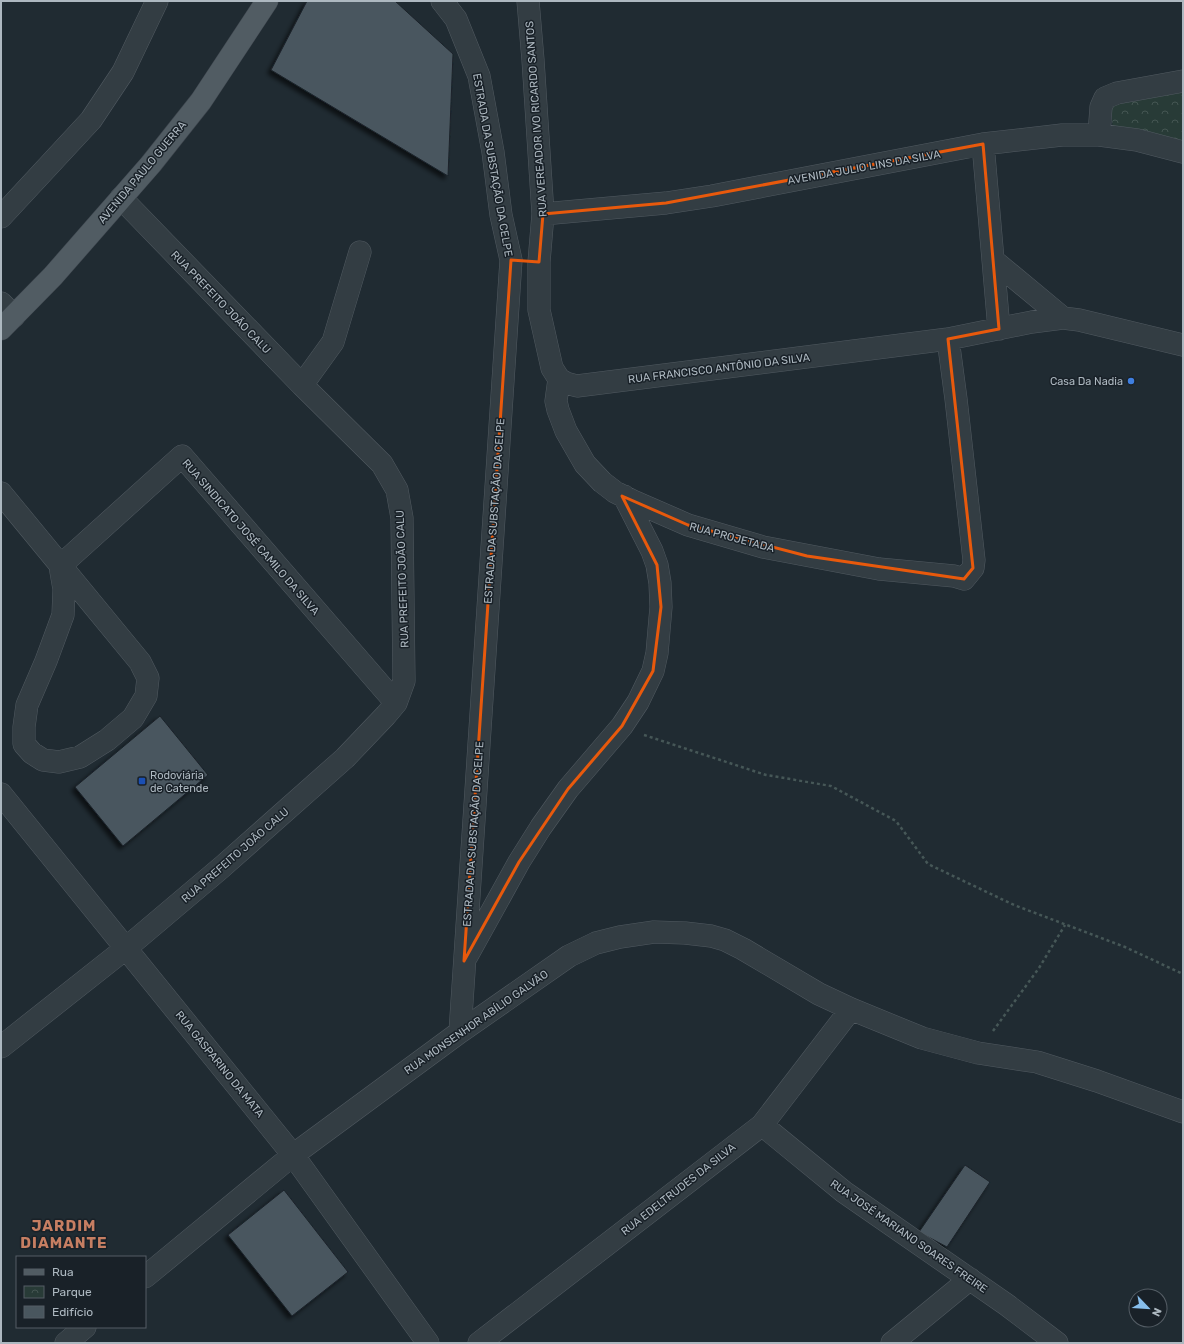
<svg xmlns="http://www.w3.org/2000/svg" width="1184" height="1344" font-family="Rubik,sans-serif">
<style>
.park{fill:url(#park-crowns)}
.building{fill:#49565e;stroke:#1b232a;filter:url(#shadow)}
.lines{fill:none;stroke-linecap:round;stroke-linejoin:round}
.minor-casing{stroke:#515a61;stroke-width:23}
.tertiary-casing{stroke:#515a61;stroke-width:23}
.primary-casing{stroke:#3d454d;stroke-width:23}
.path{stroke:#465757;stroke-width:2.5;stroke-dasharray:3 3;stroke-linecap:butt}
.minor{stroke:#333d43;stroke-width:22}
.tertiary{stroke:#333d43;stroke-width:22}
.primary{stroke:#515c63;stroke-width:22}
.marked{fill:none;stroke:#e8590c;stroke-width:3;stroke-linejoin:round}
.shop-dot{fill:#3f7fe0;stroke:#192128;stroke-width:1.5}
.transit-dot{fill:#1a4fb4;stroke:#192128;stroke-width:1.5}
.labels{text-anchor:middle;stroke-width:3;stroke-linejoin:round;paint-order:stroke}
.street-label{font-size:11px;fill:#adb8c0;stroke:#192128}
.poi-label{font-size:11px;fill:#adb8c0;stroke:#192128;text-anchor:end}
.district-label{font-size:15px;font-weight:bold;letter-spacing:1px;fill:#c67e62;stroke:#192128}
</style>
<defs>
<pattern id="park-crowns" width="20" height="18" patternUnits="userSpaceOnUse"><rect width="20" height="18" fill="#283b37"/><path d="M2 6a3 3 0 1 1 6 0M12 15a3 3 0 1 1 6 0" fill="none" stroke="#445552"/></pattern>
<filter id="shadow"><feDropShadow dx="-3.5" dy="3.5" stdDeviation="2" flood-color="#0009"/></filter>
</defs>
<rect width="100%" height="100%" fill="#202b32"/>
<path class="park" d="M1183,88V146L1113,132L1111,102Z"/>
<path class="building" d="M307,1H395L453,54L448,176L271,70Z
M160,716L208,775L123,846L75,787Z
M965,1165L990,1182L947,1247L919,1232Z
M284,1190L348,1272L292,1316L228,1235Z"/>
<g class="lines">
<g class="minor-casing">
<path id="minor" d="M442,1L456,19L479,76L493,152L501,215L511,260L460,1032
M528,1L533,60L543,214L539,262V310L552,368L559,379L566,383L577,386L948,339L1032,322L1063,318L1079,320L1183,345
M1099,135L1101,107L1105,98L1117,93L1183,81
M983,144L999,329
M543,214L666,203L712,196L983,144L1062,135H1099L1137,140L1183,152
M993,260L1063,318
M559,379L556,401L558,410L566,431L585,464L602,482L615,492L633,501L688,525L763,547L879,569L954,576L964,579L973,568L974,560L956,399L948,339
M302,385L333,342L360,252
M1,493L140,662L148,678L146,696L133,718L107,740L80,757L59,762L43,760L32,753L24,744V727L27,705L46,661L63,615L64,589L60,566
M60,566L182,456L396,703
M1,794L293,1155L428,1343
M467,956L519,862L541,827L568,789L622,726L638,702L653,671L657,653L661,607L660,583L657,565L652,551L624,496
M1,1047L125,949L222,867L345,758L386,715L396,703L404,681L402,518L397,490L382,464L302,385L121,198
M762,1125L844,1192L1007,1305L1057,1343
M145,1277L293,1155L460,1032L569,956L596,943L620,937L654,932L685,933L711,936L725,940L743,949L819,994L851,1009L922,1038L978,1053L1037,1062L1097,1081L1183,1112
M66,1343L85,1327
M479,1343L762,1125L851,1009
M892,1343L970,1279"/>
</g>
<g class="tertiary-casing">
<path id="tertiary" d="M1,217L91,120L123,72L157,1
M1,303L14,316"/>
</g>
<g class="primary-casing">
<path id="primary" d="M1,329L53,276L151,164L201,101L267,1"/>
</g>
<path class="path" d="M644,735L766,775L831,786L896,821L928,864L1014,905L1125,947L1183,974
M993,1031L1039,968L1065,925"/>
<use href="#minor" class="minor"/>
<use href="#tertiary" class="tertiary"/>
<use href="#primary" class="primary"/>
</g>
<path class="marked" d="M983,144L999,329L948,339L973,568L964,579L807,556L688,525L622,496L657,565L661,607L653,671L622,726L568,789L519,862L464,961L511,260L539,262L543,214L666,203Z"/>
<circle class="shop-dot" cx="1131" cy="381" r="4"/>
<rect class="transit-dot" x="138" y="777" width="8" height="8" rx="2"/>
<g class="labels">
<g class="street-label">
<text transform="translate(536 119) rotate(-94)" y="4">RUA VEREADOR IVO RICARDO SANTOS</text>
<text transform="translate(493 165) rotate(80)" y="4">ESTRADA DA SUBSTAÇÃO DA CELPE</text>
<text transform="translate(864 167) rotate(-10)" y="4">AVENIDA JULIO LINS DA SILVA</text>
<text transform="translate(142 172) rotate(-50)" y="4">AVENIDA PAULO GUERRA</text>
<text transform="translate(221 302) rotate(46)" y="4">RUA PREFEITO JOÃO CALU</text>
<text transform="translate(719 368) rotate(-7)" y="4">RUA FRANCISCO ANTÔNIO DA SILVA</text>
<text transform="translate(494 511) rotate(-86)" y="4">ESTRADA DA SUBSTAÇÃO DA CELPE</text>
<text transform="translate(251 537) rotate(49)" y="4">RUA SINDICATO JOSÉ CAMILO DA SILVA</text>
<text transform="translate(732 537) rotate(15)" y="4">RUA PROJETADA</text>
<text transform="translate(402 579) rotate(-92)" y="4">RUA PREFEITO JOÃO CALU</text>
<text transform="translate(473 834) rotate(-86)" y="4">ESTRADA DA SUBSTAÇÃO DA CELPE</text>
<text transform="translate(235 855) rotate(-41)" y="4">RUA PREFEITO JOÃO CALU</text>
<text transform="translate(476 1022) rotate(-35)" y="4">RUA MONSENHOR ABÍLIO GALVÃO</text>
<text transform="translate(220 1064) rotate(51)" y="4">RUA GASPARINO DA MATA</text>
<text transform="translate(678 1189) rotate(-38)" y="4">RUA EDELTRUDES DA SILVA</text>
<text transform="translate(909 1236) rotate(35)" y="4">RUA JOSÉ MARIANO SOARES FREIRE</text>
</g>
<g class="poi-label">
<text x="1123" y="385">Casa Da Nadia</text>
<text x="150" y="779" text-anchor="start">Rodoviária<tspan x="150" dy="13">de Catende</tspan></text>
</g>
<g class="district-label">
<text x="64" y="1231">JARDIM<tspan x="64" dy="17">DIAMANTE</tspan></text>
</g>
</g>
<rect width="1184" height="1344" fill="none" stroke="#adb8c0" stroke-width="4"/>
<rect x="16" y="1256" width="130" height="72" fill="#192128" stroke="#545d65"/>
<rect x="24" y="1269" width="20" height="6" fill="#515c63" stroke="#545d65"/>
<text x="52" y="1276" font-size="12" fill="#adb8c0">Rua</text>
<rect x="24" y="1286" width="20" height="12" fill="url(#park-crowns)" stroke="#545d65"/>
<text x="52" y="1296" font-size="12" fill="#adb8c0">Parque</text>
<rect x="24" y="1306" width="20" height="12" fill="#49565e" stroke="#545d65"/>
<text x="52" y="1316" font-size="12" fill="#adb8c0">Edifício</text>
<g transform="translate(1148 1308) rotate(115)"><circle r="19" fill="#192128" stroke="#545d65"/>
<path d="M0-3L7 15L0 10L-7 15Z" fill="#87beec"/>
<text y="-6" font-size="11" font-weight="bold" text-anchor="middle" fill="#adb8c0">N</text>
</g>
</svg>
